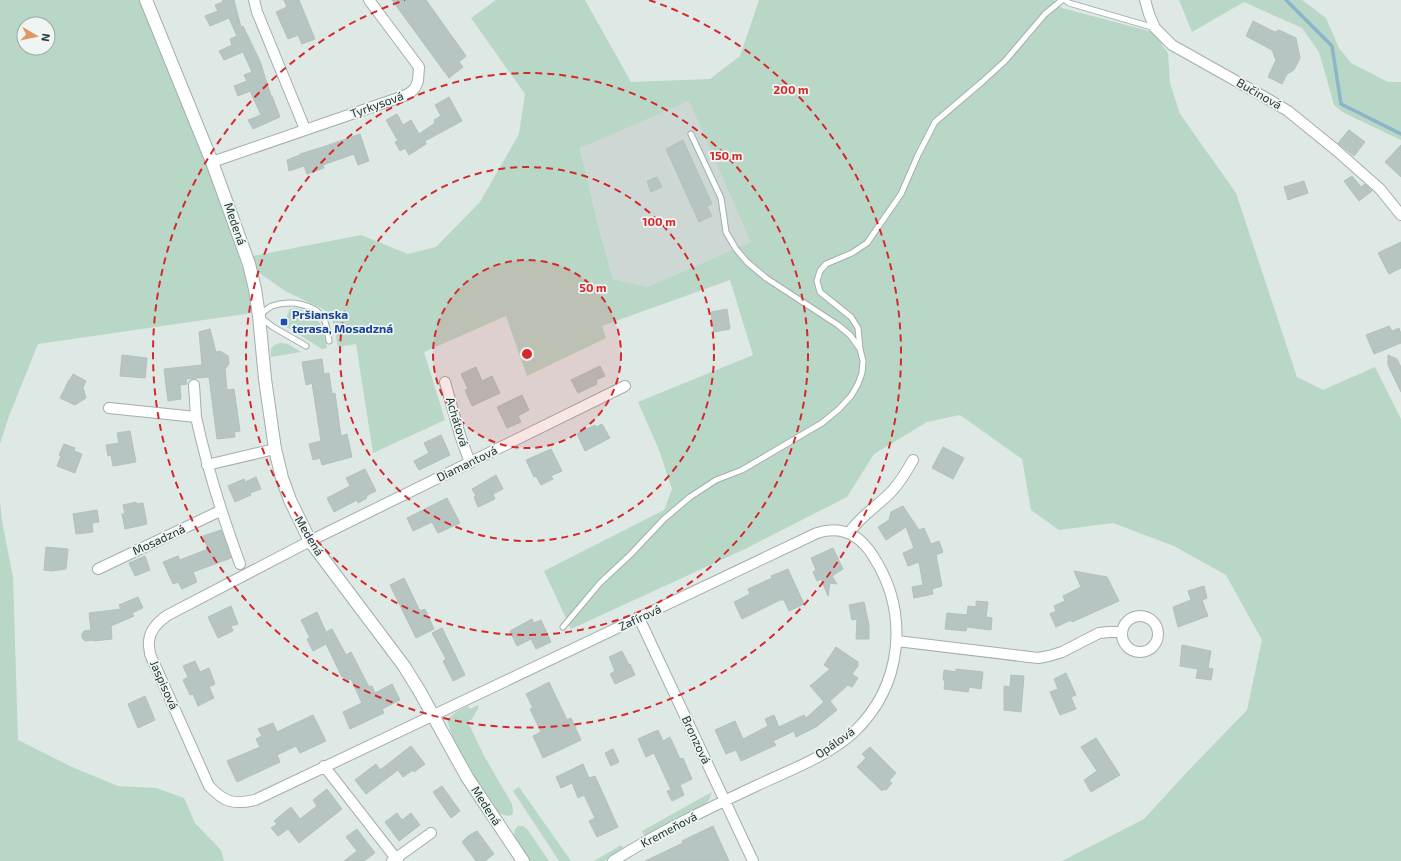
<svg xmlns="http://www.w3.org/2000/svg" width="1401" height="861" font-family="'Exo 2',sans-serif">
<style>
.built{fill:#cdd8d5}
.green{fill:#b9d7c6;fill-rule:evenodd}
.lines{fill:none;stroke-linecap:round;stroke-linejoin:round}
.stream{stroke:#8bb5c8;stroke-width:3.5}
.building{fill:#b7c5c2;stroke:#b2c1bd}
.service-casing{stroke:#a2afac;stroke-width:7}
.minor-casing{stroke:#a2afac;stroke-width:12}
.tertiary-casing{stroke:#a2afac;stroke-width:14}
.service{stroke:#fff;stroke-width:5}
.minor{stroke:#fff;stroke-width:10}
.tertiary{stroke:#fff;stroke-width:12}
.ring{fill:none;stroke:#d62828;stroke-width:2;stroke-dasharray:7 5}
.transit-dot{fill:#1a4fb4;stroke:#eef5f3;stroke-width:1.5}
.labels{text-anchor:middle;stroke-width:3.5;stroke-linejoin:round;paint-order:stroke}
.street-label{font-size:12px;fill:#223634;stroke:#eef5f3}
.transit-label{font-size:12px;font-weight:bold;fill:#164399;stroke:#eef5f3;text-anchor:start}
.centre{fill:#d62828;stroke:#eef5f3;stroke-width:2}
.ring-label{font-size:12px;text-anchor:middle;font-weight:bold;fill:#d62828;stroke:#eef5f3;stroke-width:3.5;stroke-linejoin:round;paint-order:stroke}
</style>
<rect width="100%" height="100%" fill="#dee8e5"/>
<path class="built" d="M689,101L752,242L647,287L613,279L600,232L580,147Z"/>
<path class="green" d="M0,0H140L196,137L219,197L246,278L252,313L38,344L9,416L0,444ZM24,24H48V48H24Z
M496,0H585L631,82L710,79L740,56L759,0H1054L1062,8L1153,32L1168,53L1170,83L1180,114L1236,193L1297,377L1323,390L1375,367L1401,419V861H1062L1144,819L1188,771L1247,710L1262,640L1226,575L1174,546L1113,523L1059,530L1031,510L1022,459L960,415L927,422L874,454L847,497L745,549L571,629L544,571L664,510L672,489L659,450L638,402L753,355L730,280L602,326L606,338L527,376L506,316L424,352L445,420L373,453L356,344L338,347L333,322L325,310L285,291L258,272L253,256L361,235L408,254L436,247L480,202L519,134L525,94L471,18ZM689,101L751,242L647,287L613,279L600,232L580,148Z
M1179,0H1302L1326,18L1339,48L1351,63L1388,82H1401V140L1344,113L1334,105L1319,52L1302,28L1244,2L1192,32Z
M297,308C322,318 322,324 327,348L322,349L285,326V320L290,309Z
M280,343L288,344L301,352L271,357V349L274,345Z
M0,501L2,521L13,577L18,740L72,767L118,786L156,788L184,798L195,823L221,850L224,861H0Z
M478,705L479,707L472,719L468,722L483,754L512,804L513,811L512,815L508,816L498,813C482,788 464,764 453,738C450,732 450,726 447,720L456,712L468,706L470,709Z
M519,787L571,861H559L513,791Z
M712,792L709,800L705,804L645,836L642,831Z
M518,826H523L527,829L549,861H529C523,852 507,835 518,826Z
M621,845L624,848L604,861H594Z"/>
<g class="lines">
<path class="stream" d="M1286,0L1332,46L1341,104L1401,134"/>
</g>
<path class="building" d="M222,0H234L241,27L243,26L260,61L271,96H272L280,117L253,129L248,120L261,115L250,91L238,96L234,86L247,81L244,75L252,72L243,52L224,60L219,51L232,45L230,39L237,36L229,18L210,26L205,16L218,11L215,5L223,2Z
M284,0H299L315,39L302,44L298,35L288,39L276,12L287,7Z
M392,0H426L466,56L459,62L463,67L449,78Z
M1253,21L1275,32L1279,30L1296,38L1300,58L1294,70L1287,74L1282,84L1268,77L1276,60L1272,50L1246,36Z
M449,97L462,121L425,141L426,144L409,155L405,148L400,151L395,142L398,141L386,120L397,114L403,125L411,120L419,134L435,123L434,120L441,116L435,105Z
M1349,130L1365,142L1354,156L1338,143Z
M360,134L369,161L358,165L354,154L323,165L324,168L307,174L304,166L289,171L287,160L300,155V154L326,146Z
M683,140L712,204L707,206L712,216L699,222L666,149Z
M1401,145V177L1385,162Z
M1352,176L1361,187L1365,184L1372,191L1359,201L1344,181Z
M657,177L662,187L651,192L647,181Z
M1304,181L1308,193L1288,200L1284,187Z
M1401,242V268L1389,274L1378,253Z
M727,309L730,329L714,332L711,312Z
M1389,326L1392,331L1399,328L1401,334V343L1374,354L1366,335Z
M210,329L216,352L220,351L228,356L229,364L225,369L227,390L234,389L240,431L234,432L235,437L217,439L209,377L186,379L187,384L180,385L181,399L168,401L164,369L202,365L199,332Z
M122,355L147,358L145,378L120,376Z
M1388,355L1397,359L1401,367V392L1388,365Z
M322,359L324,374L329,373L332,394L335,393L341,436L347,434L352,457L322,465L320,458L313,460L309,444L321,441L312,383L306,385L302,362Z
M600,366L605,376L596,380L597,384L578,393L571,380Z
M476,367L482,381L492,376L500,393L472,406L465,390L468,389L461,374Z
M73,374L86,381L83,387L86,398L75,405L60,398L69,380H70Z
M522,395L529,410L518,416L521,422L507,428L497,407Z
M602,424L610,438L585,451L577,434L595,425L596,427Z
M130,431L136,462L113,466L111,455L108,456L106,445L119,443L117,433Z
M441,435L450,455L419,470L414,461L429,453L424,443Z
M64,444L75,448L74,451L82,454L75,473L57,466L61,456L59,455Z
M943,447L964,458L953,479L932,468Z
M551,449L562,471L551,476L553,479L541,485L536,476L534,477L526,460Z
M365,469L376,491L366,496L367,498L358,503L357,500L334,512L327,498L350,486L346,478Z
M496,475L503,489L493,494L495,499L478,507L474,497L476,496L472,489Z
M256,477L261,489L250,493L251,495L235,502L228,486L244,479L245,482Z
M447,498L460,523L438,533L432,522L413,531L407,518Z
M136,502L137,504L143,503L147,524L125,529L122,514H125L123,505Z
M903,506L919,530L924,528L931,544L939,541L943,552L936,555L942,586L932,589L933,594L914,598L912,587L923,585L919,562L908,566L903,553L914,548L906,527L886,540L878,527L889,520L891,512Z
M97,510L99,522L92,523L93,532L76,534L73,514Z
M221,530L231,558L193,572L197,582L182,589L178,582L173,584L163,562L178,556L180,560L208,549L203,536Z
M46,547L68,549L66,569L51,571L44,570Z
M833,548L843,569L832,576L837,584L830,583L828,596L821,579L817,581L813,572L816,570L811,558Z
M145,556L150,570L135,576L129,563Z
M788,569L804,604L789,611L784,600H780L742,619L734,602L750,594L748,589L772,578L771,576Z
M1074,571L1107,577L1119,601L1072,622L1071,620L1056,627L1050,614L1056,611L1054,606L1065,601L1063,596L1081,587Z
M404,578L420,611L425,609L434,629L416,638L390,585Z
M1204,586L1207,598L1202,600L1208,616L1178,627L1173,607L1191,600L1188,591Z
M138,597L143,608L132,613L134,616L111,626L112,639L93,641V640L85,641L82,638V634L84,631L91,630L89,613L121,609L119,605Z
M976,601L988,602L986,617L992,618L991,630L967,627L966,631L945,629L947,613L967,615L968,606L976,607Z
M864,602L869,625V639H856L857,619L852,620L849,605Z
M231,606L238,624L231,626L233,631L218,638L208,617Z
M317,612L326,632L332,629L346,655L351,652L369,687L372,686L375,693L392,684L400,700L382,709L384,713L350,729L343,712L362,703L351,679L346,681L343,676L342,677L326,644L313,651L307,639L310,638L301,620Z
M532,619L534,623L541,620L551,642L536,649L531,639L517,646L510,631Z
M442,628L465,675L453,681L443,661L446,659L432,633Z
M1182,645L1211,651L1208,668L1213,669L1211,680L1196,678L1198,669L1180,666Z
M836,647L858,662V666L852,674L858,678L852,687L848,685L830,701L837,710L816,727L796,737L794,731L773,741L776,745L741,761L736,750L726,754L715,730L735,721L743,739L768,726L765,719L774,715L779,727L804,715L806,718L824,702L810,686L830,669L824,665Z
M622,651L629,665L630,664L635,675L615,684L610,674L615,671L609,657Z
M195,661L200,672L209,668L215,684L209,687L214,698L198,706L193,694L190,695L183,680L188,677L183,666Z
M956,669L983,672L981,689L969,687L968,692L944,689L945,680H943L944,670L956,672Z
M1066,673L1076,695L1071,697L1076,709L1060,715L1050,692L1058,689L1054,679Z
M1011,675L1024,676L1021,712L1004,710V686L1010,687Z
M549,682L567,720L571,718L581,740L543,758L533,736L541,732L530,709L533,708L526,694Z
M145,696L155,720L138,728L128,704Z
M313,715L326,741L300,753L296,746L277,755L280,762L237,782L227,761L260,747L256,739L262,736L258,729L273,723L277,732Z
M658,730L663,741L670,737L680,759L683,758L692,779L680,785L684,795L672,801L667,791L671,790L654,753L646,757L638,739Z
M1096,738L1120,775L1091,792L1084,780L1097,771L1081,747Z
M411,746L425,764L414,772L413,770L403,777L398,770L366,794L355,780L376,764L380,770Z
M870,747L896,773L889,781L892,783L886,790L884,789L882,791L857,767L866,758L862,754Z
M613,749L619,762L611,766L605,753Z
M583,764L589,778L595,776L618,827L597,837L589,821L595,818L584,795L578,798L572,783L561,788L556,777Z
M442,786L460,811L451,818L433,792Z
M327,789L342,809L299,843L288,829L278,836L271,828L277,824L274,821L291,807L300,819L317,806L313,800Z
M397,813L402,820L411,813L420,825L399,841L385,822Z
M713,826L729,861H645L683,843L682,841Z
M357,829L375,853L364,861H344L357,851L346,837Z
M477,831L494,854L485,861H476L462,842L468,836Z"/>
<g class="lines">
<g class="service-casing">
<path id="service" d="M1065,0L1069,3L1155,28
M691,134L721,198L726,232L736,249L747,262L766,278L838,325L850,335L860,349
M306,346L273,327L259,316C263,312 268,308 272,306C289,300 314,303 324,319C327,325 328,334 329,341
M563,627L600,583L631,554L664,519L690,497L716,480L742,470L822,423L839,409L851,396L858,384L862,373L863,361L860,349L858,328L851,317L820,292L817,281L820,271L826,264L852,253L867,243L901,194L918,155L935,122L982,82L1005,61L1045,14L1062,0"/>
</g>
<g class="minor-casing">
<path id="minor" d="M254,0L257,12L305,129
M1145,0L1149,14L1155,28L1172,45L1261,95L1288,111L1336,150L1380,189L1401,215
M212,162L404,96L411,92L415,88L418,81L419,67L369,0
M445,382L460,435L470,463
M194,385L196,417
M109,408L196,417C207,468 222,515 240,564
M207,465L275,449
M849,533C860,516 878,506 892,491C900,482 907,471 913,460
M98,569L220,511
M1122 634a18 18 0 1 1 36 0a18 18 0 1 1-36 0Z
M639,618L753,861
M897,641L1038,658L1049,656L1062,652L1099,633L1109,632H1122
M324,766L398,861
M392,861L431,833
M613,861C659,832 709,808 758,785C790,770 826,757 853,733C903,686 910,613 873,556C860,535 842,525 817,533L255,800C233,805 224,802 209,786L150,654C150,650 148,645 149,641C150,629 159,621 168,615L310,541L625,386"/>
</g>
<g class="tertiary-casing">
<path id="tertiary" d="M146,0L212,162L249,264L255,289L259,316L265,379L275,449L282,478L290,500L310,541L404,666L420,692L467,777L523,861"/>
</g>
<use href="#service" class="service"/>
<use href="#minor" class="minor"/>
<use href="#tertiary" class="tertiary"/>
</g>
<circle cx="527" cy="354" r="94" fill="#d62828" fill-opacity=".12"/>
<g class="ring">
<circle cx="527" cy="354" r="94"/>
<circle cx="527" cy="354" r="187"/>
<circle cx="527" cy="354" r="281"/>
<path d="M649 0A374 374 0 1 1 405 0"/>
</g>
<rect class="transit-dot" x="280" y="318" width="8" height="8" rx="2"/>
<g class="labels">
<g class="street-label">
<text transform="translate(1259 94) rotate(30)" y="4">Bučinová</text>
<text transform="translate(377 105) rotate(-20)" y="4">Tyrkysová</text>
<text transform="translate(235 224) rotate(71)" y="4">Medená</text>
<text transform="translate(457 422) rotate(73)" y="4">Achátová</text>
<text transform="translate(467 464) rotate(-26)" y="4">Diamantová</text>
<text transform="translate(309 536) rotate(59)" y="4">Medená</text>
<text transform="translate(159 540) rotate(-25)" y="4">Mosadzná</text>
<text transform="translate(640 618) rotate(-25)" y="4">Zafírová</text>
<text transform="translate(164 685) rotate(66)" y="4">Jaspisová</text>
<text transform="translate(696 740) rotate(65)" y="4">Bronzová</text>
<text transform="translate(835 743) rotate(-35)" y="4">Opálová</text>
<text transform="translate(486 806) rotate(57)" y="4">Medená</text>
<text transform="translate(669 830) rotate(-28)" y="4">Kremeňová</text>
</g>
<g class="transit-label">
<text x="292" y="319">Pršianska<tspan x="292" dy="14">terasa, Mosadzná</tspan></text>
</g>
</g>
<circle cx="527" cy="354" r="6" class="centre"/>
<g class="ring-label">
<text x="791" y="94">200 m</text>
<text x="726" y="160">150 m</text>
<text x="659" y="226">100 m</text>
<text x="593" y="292">50 m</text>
</g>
<g transform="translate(36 36) rotate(99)"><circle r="19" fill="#eef5f3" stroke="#9ca9a7"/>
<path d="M0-3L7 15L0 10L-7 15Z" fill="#e39662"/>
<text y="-6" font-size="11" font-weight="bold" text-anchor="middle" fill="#223634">N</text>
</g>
</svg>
